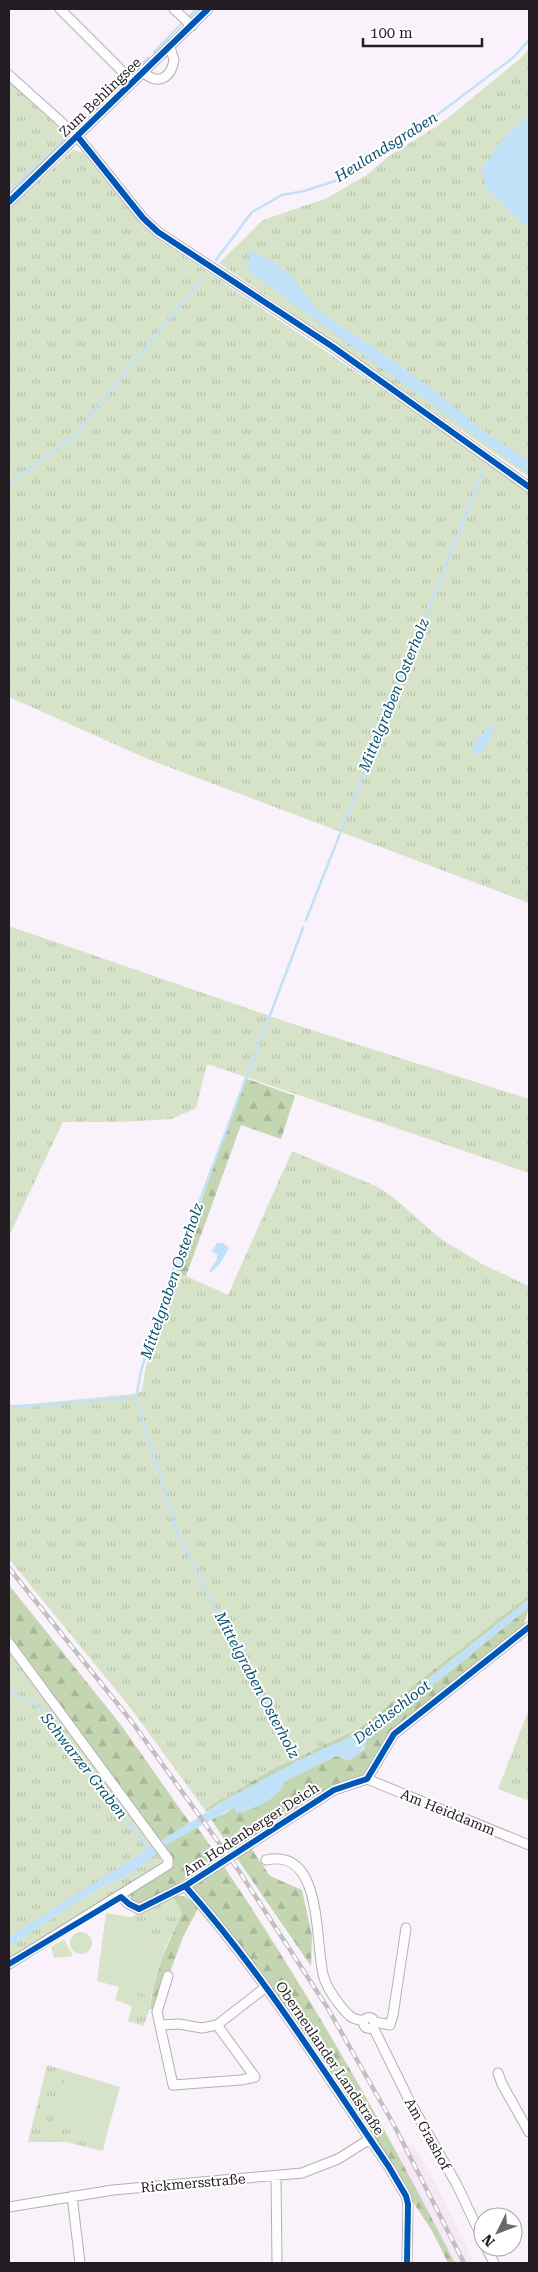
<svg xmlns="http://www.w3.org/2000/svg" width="538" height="2272" font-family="'Roboto Serif',serif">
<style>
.built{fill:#f7e8f7}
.grass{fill:url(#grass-tufts)}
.forest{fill:url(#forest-firs)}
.garden{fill:#d6e3c8}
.water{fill:#c1e1f8}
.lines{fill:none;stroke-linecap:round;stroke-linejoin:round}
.stream{stroke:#c1e1f8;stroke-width:2.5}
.minor-casing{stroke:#b5afb5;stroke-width:11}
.minor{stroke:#fefdfe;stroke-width:9}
.rail-casing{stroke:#c2bfc2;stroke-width:4.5}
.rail{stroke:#fff;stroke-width:2.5;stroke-dasharray:8;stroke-linecap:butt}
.cycleway-casing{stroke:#fff;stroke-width:9}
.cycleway{stroke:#0057b8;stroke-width:6}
.labels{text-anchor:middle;stroke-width:4;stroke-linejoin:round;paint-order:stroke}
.street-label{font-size:14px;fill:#231d23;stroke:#fff}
.water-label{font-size:15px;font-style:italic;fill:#0a5272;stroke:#fff}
</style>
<defs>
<pattern id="grass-tufts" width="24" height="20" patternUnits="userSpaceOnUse" patternTransform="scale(1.25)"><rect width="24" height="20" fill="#d6e3c8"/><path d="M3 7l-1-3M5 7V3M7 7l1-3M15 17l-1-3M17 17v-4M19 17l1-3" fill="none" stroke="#b7c2ac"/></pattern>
<pattern id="forest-firs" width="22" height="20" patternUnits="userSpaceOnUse" patternTransform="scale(1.25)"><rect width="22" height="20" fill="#c4d6b1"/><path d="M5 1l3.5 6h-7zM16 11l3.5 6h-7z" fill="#a8b798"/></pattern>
</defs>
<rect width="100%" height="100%" fill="#faf2fa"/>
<path class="built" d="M413,2143L441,2194L474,2263H455L397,2153Z"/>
<path class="grass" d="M529,48V477L219,263L263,220L327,198L368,174L389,156L439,125L521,58Z
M9,81L70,138L9,194Z
M73,150L83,153L141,224L154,236L435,425L529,493V903L150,760L9,697V209Z
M9,926L290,1023L529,1099V1173L207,1064L196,1108L172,1119L118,1122H63L9,1236Z
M292,1151L378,1187L394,1198L441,1239L482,1264L529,1286V1595L358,1729L273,1769L205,1810L129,1706L9,1559V1405L32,1404L134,1394L142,1391C147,1351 161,1313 175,1275L186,1276L228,1295Z
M9,1650L154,1847L9,1937Z
M529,1709V1801L498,1789Z
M156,1851L159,1855H161L162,1864L9,1958V1946L103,1886L121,1879L146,1863Z
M173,1896L182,1913L166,1946L128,1939L131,1917Z
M119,1987L151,1996L150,2009L143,2026L128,2021L132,2006L115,2000Z
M47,2065L67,2071L54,2122L106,2137L103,2151L66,2142H28Z"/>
<path class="forest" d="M245,1078L295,1096L281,1139L241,1125L186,1276L175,1275Z
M9,1585L121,1725L190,1823L159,1843L9,1635Z
M529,1595V1599L360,1733L232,1796L206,1812L205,1810L212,1805L273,1769L358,1729Z
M529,1607L523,1628L393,1730L369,1769L361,1777L333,1785L231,1850L211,1819L226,1813L235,1807L237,1813C256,1806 276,1801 285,1781L336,1756L350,1760L364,1749L366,1741L373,1734Z
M197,1827L219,1858L146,1903L137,1904L131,1898L130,1894L174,1865L162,1847Z
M251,1848L270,1876L302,1890L312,1936L311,1966L236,1857Z
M223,1865C309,1993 385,2126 455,2263H448L432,2231L371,2138L192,1890L193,1884Z
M173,1896H184L199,1907L183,1937L156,2010L150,2009C153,1975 168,1943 182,1913Z"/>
<path class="garden" d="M106,1913L131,1917L129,1939L166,1946L151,1996L97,1981Z
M70 1943a11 11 0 1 1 22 0a11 11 0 1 1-22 0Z
M64,1939L73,1956L54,1958L51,1947Z
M67,2071L120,2087L106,2137L53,2122Z"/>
<path class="water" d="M529,108V227L520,222L485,187L482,168L505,136L526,118Z
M251,250L274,262L293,277L317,310L376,349L434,390L478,427L529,461V475L247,270Z
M489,726H494C494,735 486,749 479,755L475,754L472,746Z
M217,1243H223L229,1248L221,1262L212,1272L209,1271L217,1259V1254L211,1252Z
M529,1599V1607L373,1734C363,1744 364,1753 350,1760L336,1756L285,1781C277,1800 256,1809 237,1813L235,1807L162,1847L146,1863L121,1879L103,1886L9,1946V1937L232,1796L309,1755L360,1733Z"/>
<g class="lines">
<path class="stream" d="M190,16L197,9
M154,52L182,23
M132,74L148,58
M81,124L125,81
M9,193L63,141
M216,260L252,212L282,195L304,191L335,181L429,121L514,57L529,40
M9,483L73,437L204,276
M306,920L483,471
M9,1407L136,1398
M9,1691L37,1705L150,1851
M298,1764L217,1613L178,1535L136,1398L141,1371L164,1295L303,928"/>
<g class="minor-casing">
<path id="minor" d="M60,9L133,82
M174,9L192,26
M143,72C158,86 171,78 174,60L170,47
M9,75L78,137L143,218L158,232L333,347L529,487
M9,202L208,9
M9,1643L168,1859V1865L9,1964
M367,1779L529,1845
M266,1860C325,1847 314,1945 324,1978C328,1990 340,2007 350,2016C353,2019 359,2020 364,2021
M185,1886C262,1972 324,2072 389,2167L406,2196L408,2204L407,2263
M121,1897L129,1904L139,1909L185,1886L334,1790L367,1779L394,1734L529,1627
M168,1976L157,2012L173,2085L241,2080L255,2077L217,2025
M363.5 2023a5.5 5.5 0 1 1 11 0a5.5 5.5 0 1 1-11 0Z
M375,2022L390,2025L393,2015L406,1928
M161,2025L179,2024L202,2028L217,2025L266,1987
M373,2027L410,2102L457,2185L483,2240
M498,2073L502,2084L529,2132
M276,2176L277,2263
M72,2196L80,2263
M9,2207L113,2190L302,2173L338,2159L370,2139
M486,2247L494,2263"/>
</g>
<use href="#minor" class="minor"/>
<g class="rail-casing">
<path id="rail" d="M9,1568L132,1722L239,1871L327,2007L395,2127L464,2263"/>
</g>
<use href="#rail" class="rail"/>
<g class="cycleway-casing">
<path id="cycleway" d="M78,137L143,218L158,232L333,347L529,487
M9,202L208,9
M185,1886C262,1972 324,2072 389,2167L406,2196L408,2204L407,2263
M9,1964L121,1897L129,1904L139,1909L185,1886L334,1790L367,1779L394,1734L529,1627"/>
</g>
<use href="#cycleway" class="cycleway"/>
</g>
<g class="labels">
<g class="street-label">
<text transform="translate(100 97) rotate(-44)" y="5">Zum Behlingsee</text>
<text transform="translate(448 1812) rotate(22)" y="5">Am Heiddamm</text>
<text transform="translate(251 1829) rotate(-33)" y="5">Am Hodenberger Deich</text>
<text transform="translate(330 2058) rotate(56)" y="5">Oberneulander Landstraße</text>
<text transform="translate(428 2134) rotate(61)" y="5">Am Grashof</text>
<text transform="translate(193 2183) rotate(-5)" y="5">Rickmersstraße</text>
</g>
<g class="water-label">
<text transform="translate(386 147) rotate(-32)" y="5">Heulandsgraben</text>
<text transform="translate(394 695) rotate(-68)" y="5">Mittelgraben Osterholz</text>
<text transform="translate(172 1281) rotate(-71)" y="5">Mittelgraben Osterholz</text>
<text transform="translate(257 1685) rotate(62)" y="5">Mittelgraben Osterholz</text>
<text transform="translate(392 1712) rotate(-38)" y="5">Deichschloot</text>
<text transform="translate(84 1766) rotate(52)" y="5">Schwarzer Graben</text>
</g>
</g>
<rect width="538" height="2272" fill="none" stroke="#231d23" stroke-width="20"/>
<g transform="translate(498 2232) rotate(228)"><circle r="24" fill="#ffffff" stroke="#a7a5a7"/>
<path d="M0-4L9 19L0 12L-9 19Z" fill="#6e686e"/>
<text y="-8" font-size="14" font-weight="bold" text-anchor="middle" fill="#231d23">N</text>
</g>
<path d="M363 38v8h119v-8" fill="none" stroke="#231d23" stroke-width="2.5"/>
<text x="370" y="38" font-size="15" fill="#231d23" stroke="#ffffff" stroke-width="4" paint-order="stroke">100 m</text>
</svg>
